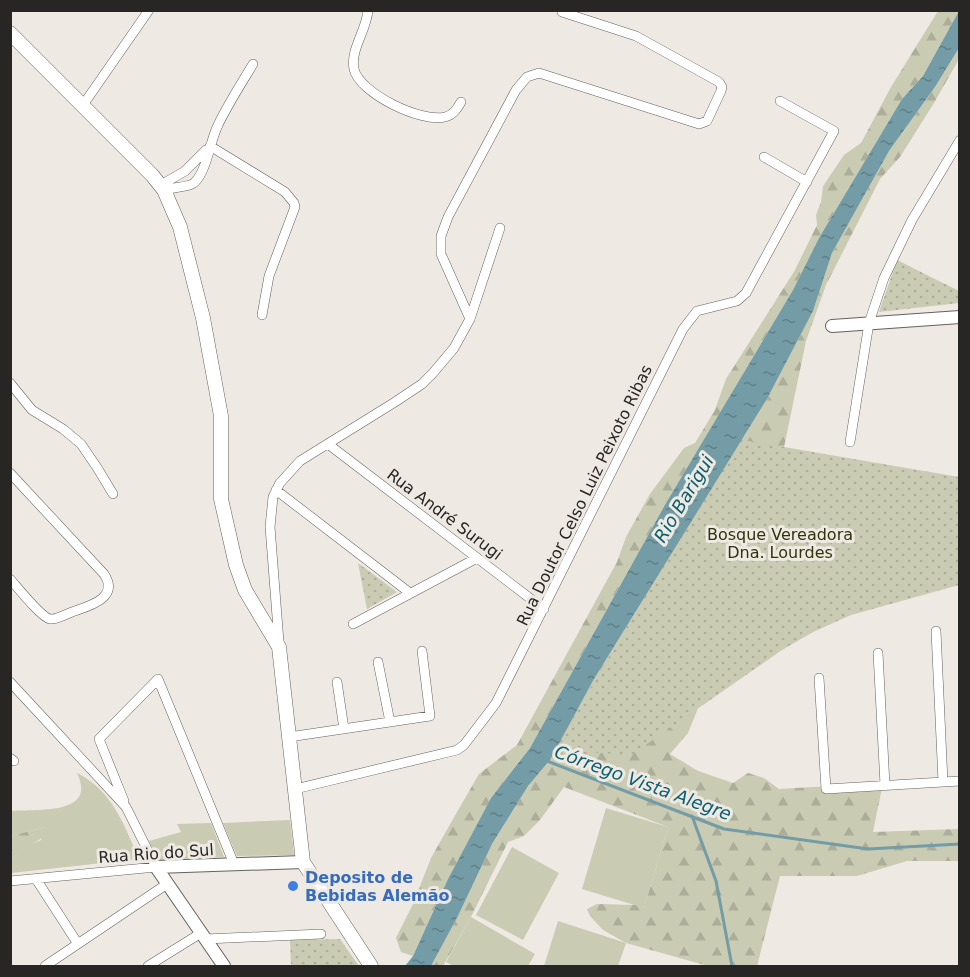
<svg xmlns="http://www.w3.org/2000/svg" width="970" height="977" font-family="'DejaVu Sans',sans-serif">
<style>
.grass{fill:#c9cbb3}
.forest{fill:url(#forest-firs)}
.park{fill:url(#park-dots)}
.water{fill:url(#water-ripples)}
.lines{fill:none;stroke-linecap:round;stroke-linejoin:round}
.stream{stroke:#749ca6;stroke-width:3}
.minor-casing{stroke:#66615d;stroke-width:10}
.tertiary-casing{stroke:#66615d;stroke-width:14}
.secondary-casing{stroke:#66615d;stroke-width:15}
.minor{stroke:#fff;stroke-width:9}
.tertiary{stroke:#fff;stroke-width:12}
.secondary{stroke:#fff;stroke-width:14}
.shop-dot{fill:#3f7fe0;stroke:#eee9e3;stroke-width:2}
.labels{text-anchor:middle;stroke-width:6;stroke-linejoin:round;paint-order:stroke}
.street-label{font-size:16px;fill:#282624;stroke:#eee9e3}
.park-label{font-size:16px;fill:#323308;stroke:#eee9e3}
.shop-label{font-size:16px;font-weight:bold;fill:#366cbe;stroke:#eee9e3;text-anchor:start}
.water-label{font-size:18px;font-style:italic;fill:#0b5e6e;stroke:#eee9e3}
</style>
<defs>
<pattern id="forest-firs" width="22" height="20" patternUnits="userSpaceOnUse" patternTransform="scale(1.5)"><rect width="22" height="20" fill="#c9cbb3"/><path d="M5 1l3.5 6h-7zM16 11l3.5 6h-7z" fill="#adae9a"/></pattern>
<pattern id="park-dots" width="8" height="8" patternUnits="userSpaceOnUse" patternTransform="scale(1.5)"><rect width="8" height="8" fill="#c9cbb3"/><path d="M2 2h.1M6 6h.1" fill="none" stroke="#adae9a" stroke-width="1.8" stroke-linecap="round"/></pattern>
<pattern id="water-ripples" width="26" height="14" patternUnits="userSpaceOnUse" patternTransform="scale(1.5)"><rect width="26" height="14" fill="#749ca6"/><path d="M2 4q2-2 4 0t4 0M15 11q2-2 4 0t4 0" fill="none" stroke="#5f7f87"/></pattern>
</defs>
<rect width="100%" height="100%" fill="#eee9e3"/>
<path class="grass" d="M77,773C113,791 124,825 139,859L11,873V859L30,845L41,840L45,827L11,836V811C36,809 98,816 77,773Z
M606,808L668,827L644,908L582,889Z
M290,820L294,855L237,856L223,823Z
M211,823L224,857L158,860L149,841L181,832L177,824Z
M512,847L559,873L523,940L476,915Z
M471,917L535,954L528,966H454L446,962Z
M558,921L626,943L618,966H544Z"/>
<path class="forest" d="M938,11H959L923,76L902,99L819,238L793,290L666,503L530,748L491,798L448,879L413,956L401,952L396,938L413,904L431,858L457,812L479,774L517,745L617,562L626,537L650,494L684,448L695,443L715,410L726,379L795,270L817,225L816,215L821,202L823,186L844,155L861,143L891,87Z
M959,48V59L934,103L900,157L880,179L826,285L806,341L782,457L828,613L703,696L688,733L670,754L698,771L733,783L748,773L764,778L779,789L883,783L873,832L959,829V861H907L857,876H780L757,966H708L626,943L603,930L590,916L587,909L597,904L635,905L644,908L668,827L564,787L540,820L524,836L508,842L471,917L443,966H431L458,916L492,844L528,786L550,760L594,679L767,399L813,311L832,253L889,151L935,87Z
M45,827L49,833L11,859V836Z"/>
<path class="park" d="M897,260L959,291V303L879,312Z
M732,438L959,477V585L851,615L813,632L782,650L627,758C606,751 583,751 563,759L556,752L555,747L652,584Z
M358,563L397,592L367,609Z
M340,939L359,966H291L290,940Z"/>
<path class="water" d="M959,11V48L935,87L889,151L832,253L813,311L767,399L594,679L550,760L528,786L492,844L458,916L431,966H405L413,956L448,879L491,798L530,748L666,503L793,290L819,238L902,99L923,76Z"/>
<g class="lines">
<path class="stream" d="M547,761L724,829L868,849L960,844
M692,816L716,881L732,966"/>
<g class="minor-casing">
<path id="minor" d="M368,10C367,30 350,49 354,69C359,93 421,123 445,117C453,115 457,109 461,102
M83,105L149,10
M210,146L285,192L294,203L295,207L269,276L262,315
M764,157L807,182
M161,185L185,171L206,150
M164,190C173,187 191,187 195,182C207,170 210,141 218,125C228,104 241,84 253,64
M470,319L500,228
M10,383L32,410L63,429L81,444L98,469L113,494
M850,442L869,323L884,278L912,220L960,140
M328,444L544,609
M10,473L104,574C120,598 89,606 72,612C66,614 56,620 50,619C41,617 18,588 10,579
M276,490L410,593
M353,624L477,558
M936,631L943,782
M279,642L270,527L273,497L280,483L300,461L395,402L422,384L433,373L454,348L470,319L441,254V236L448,217L516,90L527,77L539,73L699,124L707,121L721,91L722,87L719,82L636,36L562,12
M878,653L885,785
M378,662L390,722
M819,678L826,789L960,781
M10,682L126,807L156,867L10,881
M337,682L344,729
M289,737L430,716L422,651
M10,758L14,761
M295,789L457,750L464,745L496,703L683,329L697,311L737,301L746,293L834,131L780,101
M124,801L99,739L158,679L234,864
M36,879L78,944
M205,939L321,934
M45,966L167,884
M148,966L201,933"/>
</g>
<g class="tertiary-casing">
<path id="tertiary" d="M832,326L960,317
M156,867L303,862
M156,867L224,966"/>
</g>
<g class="secondary-casing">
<path id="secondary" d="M10,33L152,175L164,190L180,227L203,318L221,416V499L236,565L245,590L279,647L303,862L371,966"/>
</g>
<use href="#minor" class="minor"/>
<use href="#tertiary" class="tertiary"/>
<use href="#secondary" class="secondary"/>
</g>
<circle class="shop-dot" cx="293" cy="886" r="6"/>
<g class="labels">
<g class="street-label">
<text transform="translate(584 495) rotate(-64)" y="6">Rua Doutor Celso Luiz Peixoto Ribas</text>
<text transform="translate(445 514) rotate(37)" y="6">Rua André Surugi</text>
<text transform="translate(156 853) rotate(-4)" y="6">Rua Rio do Sul</text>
</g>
<g class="park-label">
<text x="780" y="540">Bosque Vereadora<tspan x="780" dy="18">Dna. Lourdes</tspan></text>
</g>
<g class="shop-label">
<text x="305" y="883">Deposito de<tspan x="305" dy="18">Bebidas Alemão</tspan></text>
</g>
<g class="water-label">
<text transform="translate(684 499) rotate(-59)" y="6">Rio Barigui</text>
<text transform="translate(643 783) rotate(20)" y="6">Córrego Vista Alegre</text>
</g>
</g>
<rect width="970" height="977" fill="none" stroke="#282624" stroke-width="24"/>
</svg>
